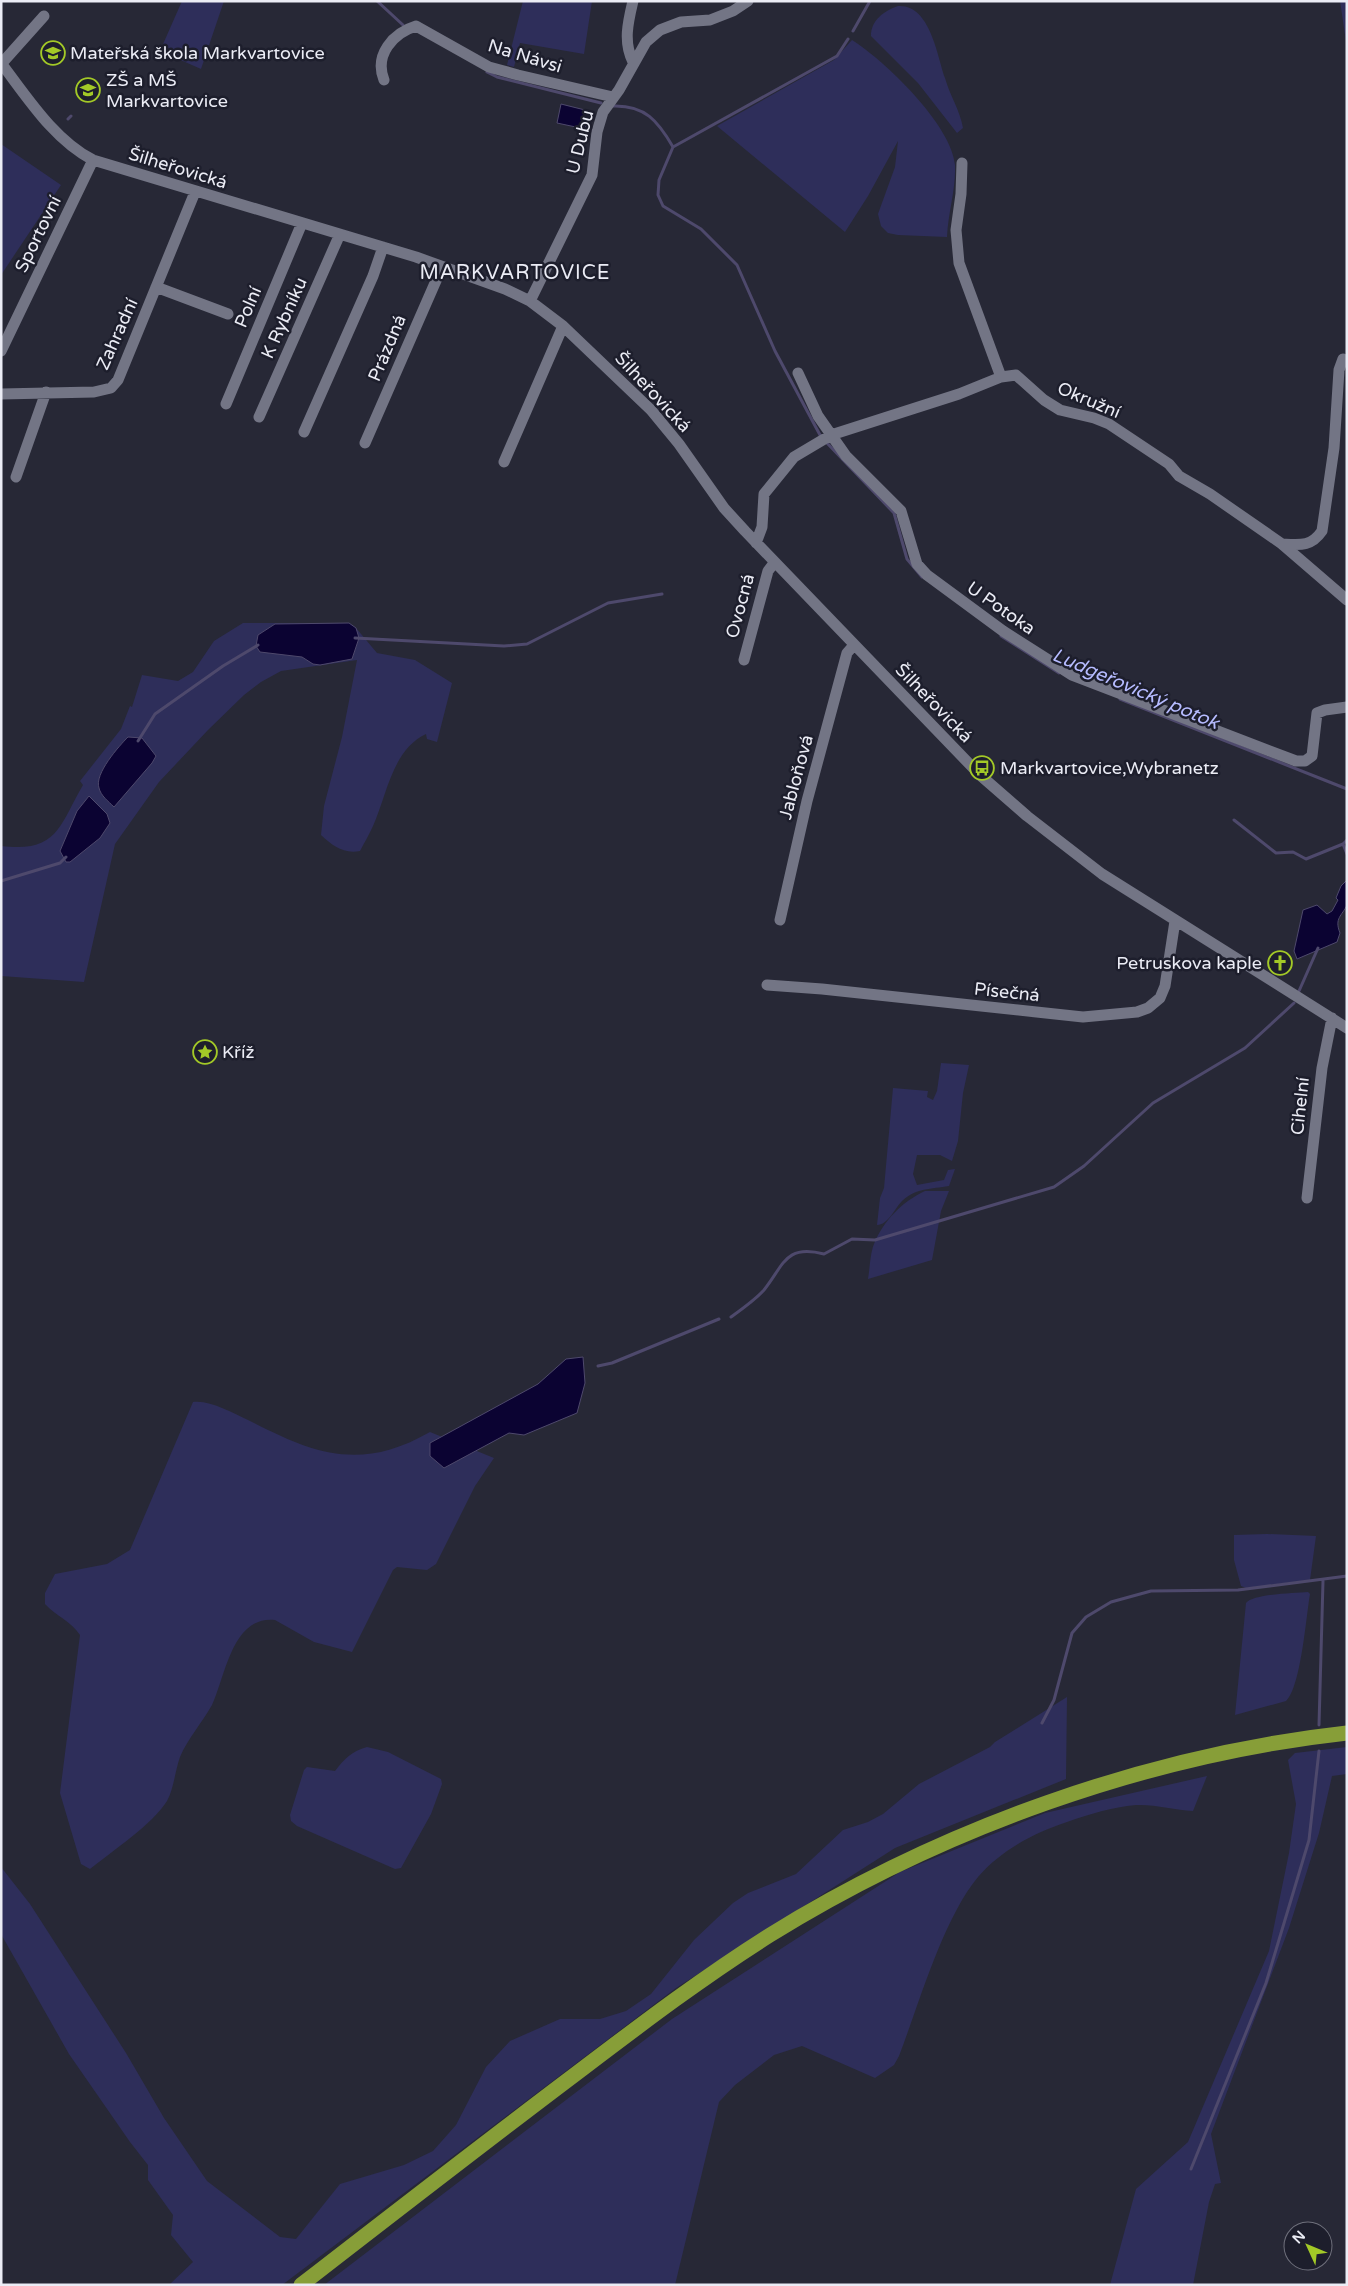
<svg xmlns="http://www.w3.org/2000/svg" width="1348" height="2286" font-family="'Varela Round',sans-serif">
<style>
.green{fill:#2e2e5a}
.water{fill:#0b0332;stroke:#4e496c}
.lines{fill:none;stroke-linecap:round;stroke-linejoin:round}
.stream{stroke:#4e496c;stroke-width:3}
.minor{stroke:#737585;stroke-width:11}
.major{stroke:#879e38;stroke-width:15}
.labels{text-anchor:middle;stroke-width:5;stroke-linejoin:round;paint-order:stroke}
.poi-label{font-size:18px;fill:#ebecf5;stroke:#1d1e2c;text-anchor:start}
.street-label{font-size:18px;fill:#ebecf5;stroke:#1d1e2c}
.water-label{font-size:19px;font-style:italic;fill:#b6bbff;stroke:#1d1e2c}
.quarter-label{font-size:20px;letter-spacing:1px;fill:#ebecf5;stroke:#1d1e2c}
</style>
<rect width="100%" height="100%" fill="#272836"/>
<path class="green" d="M182,1H224L201,69L160,51Z
M523,1H592L584,54L520,43L514,67L507,65Z
M1340,1H1347V48Z
M898,6C930,4 937,55 945,78C950,96 960,110 963,128L957,133L918,83L871,36C871,20 884,11 898,6Z
M852,40C884,60 952,125 955,165C956,189 948,213 947,237L898,235L888,233L881,226L878,214L895,167L898,141L868,196L845,232L717,126L834,60Z
M1,144L61,185L1,275Z
M243,623H349L356,628L377,653L415,660L452,683L437,742L427,739L426,734C392,750 387,795 373,826C369,835 364,843 360,851C343,854 333,846 321,835L324,806L342,737L357,660L281,671L261,682L244,695L208,730L159,782L115,844L84,982L1,976V846C58,853 59,826 83,785L80,781L121,729L130,706L132,707L142,675L178,681L193,672L214,641Z
M941,1063L969,1065L963,1093L958,1141L952,1161L940,1155H917L913,1174L917,1185L944,1180L948,1170L955,1169L949,1186C931,1189 916,1188 902,1201C895,1208 888,1225 877,1225L880,1198L884,1188L893,1088L928,1091L927,1097L933,1100L937,1091Z
M925,1191H949L941,1211L932,1260L868,1279C870,1268 870,1254 874,1244C883,1221 903,1201 925,1191Z
M193,1402C211,1400 232,1413 248,1420C314,1454 360,1472 430,1432L494,1458L475,1486L436,1564L427,1570L397,1567L393,1570L352,1652L314,1642L275,1620C232,1615 225,1678 212,1705C202,1723 188,1738 180,1757C175,1771 174,1788 167,1801C153,1824 111,1852 90,1869L81,1864L60,1793L80,1635C71,1621 56,1616 45,1604V1593L55,1574L107,1564L130,1550Z
M1267,1534L1316,1536L1310,1580L1246,1588L1241,1586L1234,1560V1535Z
M1308,1592L1310,1594C1306,1617 1301,1687 1286,1701L1235,1715L1246,1603C1253,1594 1295,1593 1308,1592Z
M1067,1697L1066,1779L895,1848L676,1988L282,2285H169L193,2262L171,2235L173,2215L148,2180V2165L130,2142L69,2054L1,1934V1867L30,1904L126,2053L164,2118L207,2181L280,2237L296,2239L340,2184L404,2165L433,2151L456,2125L486,2067L510,2041L560,2019H600L626,2011L651,1994L694,1940L733,1903L748,1893L796,1874L843,1830L868,1822L883,1814L919,1784L990,1747L995,1742Z
M367,1747L388,1752L441,1779L442,1784L431,1814L401,1868L395,1869L297,1826L291,1821L290,1815L304,1770L307,1767L335,1771C344,1759 352,1751 367,1747Z
M1347,1747V1774L1332,1776L1319,1833L1289,1928L1211,2134L1221,2183L1215,2184L1209,2202L1193,2285H1110L1136,2189L1188,2142L1269,1951L1289,1853L1296,1804L1288,1760L1295,1753Z
M1207,1776L1193,1811C1175,1810 1154,1804 1136,1805C1112,1807 1090,1814 1067,1822C1034,1833 1001,1850 978,1877C943,1919 919,2004 899,2056L894,2065L875,2078L802,2046L774,2055L735,2085L719,2102L675,2285H324L672,2019L900,1872L1045,1813Z"/>
<path class="water" d="M561,104L589,111L585,129L557,123Z
M349,623L356,628L359,638L352,659L320,665L313,664L302,657L260,652L256,646L258,635L275,624Z
M128,737L142,738L156,756L152,763L114,807C108,801 101,796 99,788C94,774 119,746 128,737Z
M89,796L107,814L110,823L100,838L70,862H66L60,851L77,811Z
M1347,880C1347,886 1348,899 1347,905C1342,916 1334,918 1340,933L1337,942L1297,959L1294,951L1303,910L1317,905L1327,914L1332,911L1338,900L1336,898L1341,886Z
M583,1357L585,1383L577,1413L524,1435L509,1433L444,1468L430,1456V1443L538,1384L566,1359Z"/>
<g class="lines">
<path class="stream" d="M377,1L403,25
M853,31L870,1
M487,72L497,77L601,103
M613,106C645,105 658,121 673,147L659,180L658,195L663,206L701,229L737,265L775,351L820,435
M68,119L71,116
M673,147L837,56L848,39
M826,442L894,513L907,559L922,577
M1001,636L1059,673
M355,638L504,646L527,644L608,603L662,594
M1120,699L1347,789
M138,741L155,714L223,666L258,645
M1234,820L1276,853L1293,852L1306,859L1343,844
M1347,840L1343,844L1347,854
M1,881L60,863L66,857
M1299,991L1318,948
M731,1317C742,1309 755,1300 764,1290C784,1265 785,1244 824,1254L852,1239L875,1240L1054,1187L1084,1166L1153,1103L1245,1048L1294,1003
M598,1366L612,1363L719,1319
M1042,1723L1054,1700L1072,1633L1086,1617L1111,1602L1151,1591L1238,1590L1347,1576
M1319,1725L1323,1581
M1191,2169L1266,1983L1309,1840L1319,1751"/>
<path class="minor" d="M633,1C628,22 623,42 633,62
M1,63C27,97 54,140 93,160L416,257L505,289L530,301L563,326L651,410L679,444L724,508L745,531L980,775L1027,816L1102,874L1347,1028
M2,63L44,16
M384,80C374,55 393,33 416,26L489,67L518,75L613,97
M962,163L961,194L956,230L959,263L1001,377
M156,287L228,314
M530,301L592,175L597,132L603,112L619,90L646,42L660,30L681,22L710,20L733,11L748,1
M1,351L93,160
M798,373L818,416L846,456L901,511L917,564L927,575L1003,631L1072,675L1296,761H1305L1312,756L1317,713L1325,710L1347,707
M1,394L94,392L111,388L118,380L195,192
M226,404L302,223
M259,417L340,234
M304,432L373,276L383,247
M365,443L442,267
M504,462L563,326
M16,477L46,392
M756,543L762,527L764,494L794,457L831,435L959,394L1001,377L1016,375L1044,400L1060,410L1094,418L1109,424L1169,464L1179,476L1210,494L1282,544L1347,600
M1282,544C1300,545 1311,547 1322,531L1334,448L1339,370L1343,359
M744,660L768,571L774,563
M780,920L807,801L847,653L854,645
M767,985L822,989L1083,1017L1137,1012L1148,1008L1160,998L1165,986L1175,921
M1307,1198L1322,1068L1332,1018"/>
<path class="major" d="M301,2285C390,2216 479,2147 569,2079C635,2029 700,1979 770,1935C941,1829 1147,1755 1347,1733"/>
</g>
<defs>
<g id="school-ring" transform="scale(1.25)"><circle r="9.5" fill="#1d1e2c" stroke="#a3c927" stroke-width="1.5"/><path d="M0-5L7-2L0 1L-7-2ZM-4 1L0 2.5L4 1V4Q0 6-4 4Z" fill="#a3c927"/></g>
<g id="bus-ring" transform="scale(1.25)"><circle r="9.5" fill="#1d1e2c" stroke="#a3c927" stroke-width="1.5"/><path d="M-5-6H5V4H4V6H2V4H-2V6H-4V4H-5ZM-3.5-4V0h7V-4ZM-3.5 1.2v1.5H-2V1.2ZM2 1.2v1.5H3.5V1.2Z" fill="#a3c927"/></g>
<g id="church-ring" transform="scale(1.25)"><circle r="9.5" fill="#1d1e2c" stroke="#a3c927" stroke-width="1.5"/><path d="M-1.2-6h2.4v3.5h3.3v2.4h-3.3V6h-2.4V-.1h-3.3v-2.4h3.3Z" fill="#a3c927"/></g>
<g id="sight-ring" transform="scale(1.25)"><circle r="9.5" fill="#1d1e2c" stroke="#a3c927" stroke-width="1.5"/><path d="M0-6L1.8-2.2L6-1.7L2.9 1.2L3.7 5.4L0 3.3L-3.7 5.4L-2.9 1.2L-6-1.7L-1.8-2.2Z" fill="#a3c927"/></g>
</defs>
<g fill-rule="evenodd">
<use href="#school-ring" x="53" y="53"/>
<use href="#school-ring" x="88" y="90"/>
<use href="#bus-ring" x="982" y="768"/>
<use href="#church-ring" x="1280" y="963"/>
<use href="#sight-ring" x="205" y="1052"/>
</g>
<g class="labels">
<g class="poi-label">
<text x="70" y="59">Mateřská škola Markvartovice</text>
<text x="106" y="86">ZŠ a MŠ<tspan x="106" dy="21">Markvartovice</tspan></text>
<text x="1000" y="774">Markvartovice,Wybranetz</text>
<text x="1262" y="969" text-anchor="end">Petruskova kaple</text>
<text x="222" y="1058">Kříž</text>
</g>
<g class="street-label">
<text transform="translate(525 56) rotate(17)" y="6">Na Návsi</text>
<text transform="translate(580 142) rotate(-76)" y="6">U Dubu</text>
<text transform="translate(178 168) rotate(17)" y="6">Šilheřovická</text>
<text transform="translate(38 234) rotate(-64)" y="6">Sportovní</text>
<text transform="translate(248 307) rotate(-67)" y="6">Polní</text>
<text transform="translate(284 318) rotate(-66)" y="6">K Rybníku</text>
<text transform="translate(117 334) rotate(-66)" y="6">Zahradní</text>
<text transform="translate(387 348) rotate(-67)" y="6">Prázdná</text>
<text transform="translate(653 392) rotate(47)" y="6">Šilheřovická</text>
<text transform="translate(1089 400) rotate(23)" y="6">Okružní</text>
<text transform="translate(740 606) rotate(-75)" y="6">Ovocná</text>
<text transform="translate(1001 608) rotate(35)" y="6">U Potoka</text>
<text transform="translate(934 703) rotate(46)" y="6">Šilheřovická</text>
<text transform="translate(796 777) rotate(-75)" y="6">Jabloňová</text>
<text transform="translate(1007 992) rotate(6)" y="6">Písečná</text>
<text transform="translate(1300 1106) rotate(-84)" y="6">Cihelní</text>
</g>
<g class="water-label">
<text transform="translate(1136 688) rotate(23)" y="7">Ludgeřovický potok</text>
</g>
<g class="quarter-label">
<text x="515" y="279">MARKVARTOVICE</text>
</g>
</g>
<rect width="1348" height="2286" fill="none" stroke="#ebecf5" stroke-width="5"/>
<g transform="translate(1308 2246) rotate(314)"><circle r="24" fill="#1d1e2c" stroke="#6f707c"/>
<path d="M0-4L9 19L0 12L-9 19Z" fill="#a3c927"/>
<text y="-8" font-size="14" font-weight="bold" text-anchor="middle" fill="#ebecf5">N</text>
</g>
</svg>
